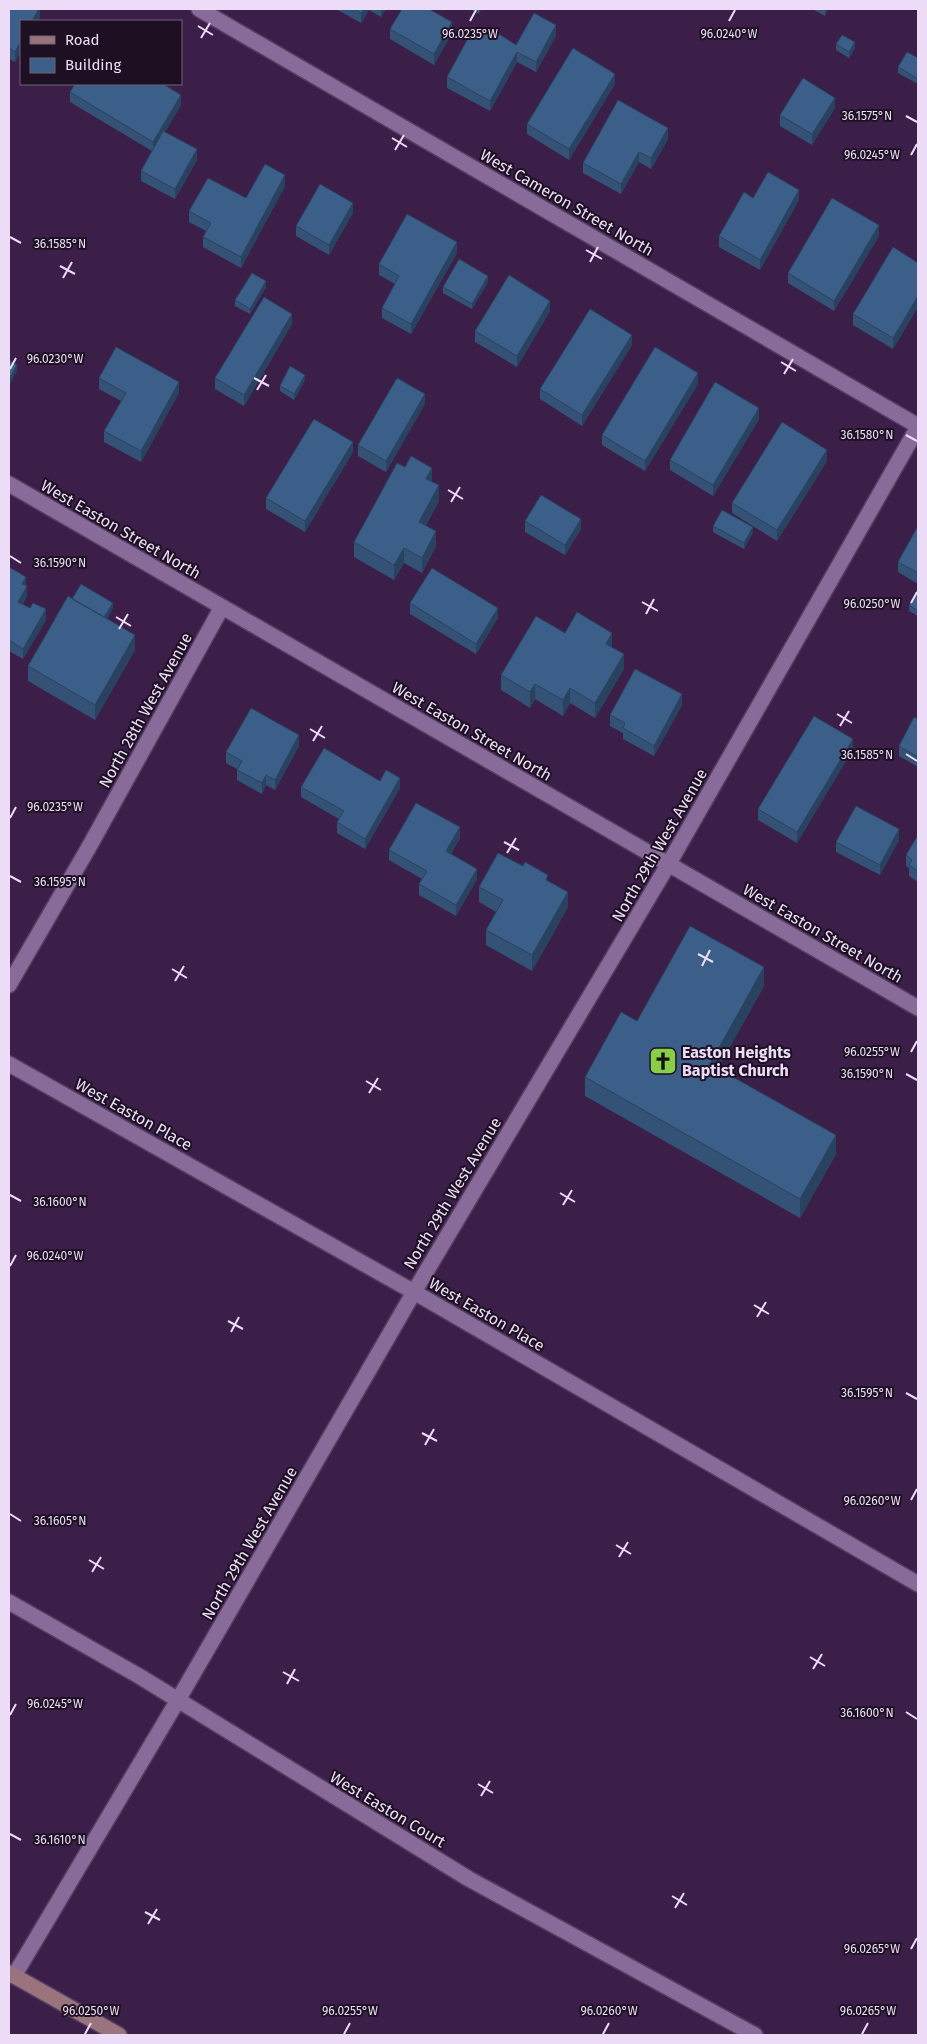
<svg xmlns="http://www.w3.org/2000/svg" width="927" height="2044" font-family="'Fira Sans',sans-serif">
<style>
.lines{fill:none;stroke-linecap:round;stroke-linejoin:round}
.minor-casing{stroke:#563e62;stroke-width:18}
.secondary-casing{stroke:#563e62;stroke-width:18}
.minor{stroke:#896b9a;stroke-width:15}
.secondary{stroke:#9a747c;stroke-width:15}
.wall{fill:#335275}
.shaded-wall{fill:#29425f}
.building{fill:#3b5f88;stroke:#29425f}
.ticks{fill:none;stroke:#eddcf7;stroke-width:2}
.labels{text-anchor:middle;stroke-width:4;stroke-linejoin:round;paint-order:stroke}
.street-label{font-size:16px;fill:#eddcf7;stroke:#1c1022}
.poi-label{font-size:16px;font-weight:bold;fill:#eddcf7;stroke:#1c1022;text-anchor:start}
.ticks-label{font-size:12px;text-anchor:middle;fill:#eddcf7;stroke:#1c1022;stroke-width:4;stroke-linejoin:round;paint-order:stroke}
</style>
<rect width="100%" height="100%" fill="#3b1f49"/>
<g class="lines">
<g class="minor-casing">
<path id="minor" d="M199,9L918,426
M9,484L918,1008
M9,985L89,847L222,607
M9,1064L414,1292L918,1584
M9,1602L139,1676L469,1879L755,2035
M14,1976L178,1700L414,1292L668,865L918,427"/>
</g>
<g class="secondary-casing">
<path id="secondary" d="M9,1973L119,2035"/>
</g>
<use href="#minor" class="minor"/>
<use href="#secondary" class="secondary"/>
</g>
<path class="wall" d="M9,9H40V17L38,21H21V51L15,62L9,59Z
M336,9H386L381,17L369,10L361,23Z
M470,9H481L479,14Z
M812,9H828L825,16Z
M390,29L452,33L434,65L390,39Z
M556,36L536,72L517,62L490,111L447,88V77L496,39L516,45Z
M836,44L855,48L849,58L836,50Z
M918,58V84L898,73V67Z
M165,84V85L181,105L165,132L197,160L175,199L141,181V171L152,151L70,102V92Z
M615,84L569,160L527,134V124Z
M835,108L812,145L780,126V115Z
M668,139L651,169L639,162L621,194L583,173V163Z
M285,186L241,268L203,247V237L206,231L189,222V211L246,198Z
M753,198L799,200L760,270L719,247V236Z
M353,213L329,255L296,236V226Z
M879,236L834,311L788,283V273Z
M457,253L411,334L382,318V308L395,284L379,275V264Z
M918,263V307L893,349L853,325V314Z
M488,282L472,309L443,293V287Z
M266,287L250,314L235,306V300Z
M550,311L517,367L475,342V331Z
M292,324L244,406L215,389V378Z
M632,345L582,426L540,399V389Z
M99,378L179,393L141,462L104,442V431L121,401L99,389Z
M305,380L294,400L280,391V386Z
M698,384L645,471L602,445V435Z
M425,404L386,472L358,456V445Z
M759,419L713,496L670,470V460Z
M353,452L305,532L266,509V498Z
M827,461L777,541L732,513V503Z
M432,482L439,501L426,525L436,546L422,573L404,563L394,580L354,557V542Z
M525,521L581,529L565,555L525,532Z
M713,526L753,532L744,549L713,532Z
M918,526V584L898,572V562Z
M9,567L26,585L27,596L23,604L46,620L23,659L9,651Z
M918,589V616L909,611V605Z
M72,599L113,608L107,619L135,650L95,720L28,681V666Z
M410,603L498,618L476,654L410,614Z
M565,633L612,647L624,669L595,718L570,703L563,716L535,699L530,708L501,690V675Z
M682,705L654,756L623,739V733L610,726V715Z
M918,719V767L899,756V746Z
M299,746L275,790L266,785L262,794L237,780V769L226,763V752Z
M853,749L797,843L758,820V809Z
M380,781L400,788L365,849L337,833V822L339,819L301,797V787Z
M918,835V882L909,876V868L906,866V855Z
M460,838L451,854L477,879L456,916L419,895V884L422,879L389,860V850Z
M899,840L880,875L836,852V842Z
M548,881L568,907L532,971L486,945V930L496,912L479,902V887Z
M764,986L718,1068L836,1154L800,1218L585,1096V1077L637,1021Z"/>
<path class="shaded-wall" d="M39,9H40V17L38,21H32Z
M364,9H369V10L361,23V13Z
M381,9H386L381,17Z
M826,9H828L825,16V10Z
M452,22V33L434,65V54Z
M556,25V36L536,72V62Z
M21,41V51L15,62V52Z
M855,42V48L849,58V52Z
M517,52V62L490,111V101Z
M615,74V84L569,160V149Z
M181,95V105L153,152V142Z
M835,98V108L812,145V134Z
M668,128V139L651,169V158Z
M197,149V160L175,199V189Z
M639,152V162L621,194V184Z
M285,175V186L241,268V257Z
M799,190V200L760,270V260Z
M353,203V213L329,255V245Z
M879,225V236L834,311V301Z
M457,242V253L411,334V324Z
M488,276V282L472,309V304Z
M266,281V287L250,314V309Z
M918,296V307L893,349V338Z
M550,301V311L517,367V356Z
M292,314V324L244,406V395Z
M632,335V345L582,426V415Z
M17,365V371L9,386V380Z
M698,373V384L645,471V461Z
M305,375V380L294,400V394Z
M179,382V393L141,462V451Z
M425,394V404L386,472V461Z
M759,408V419L713,496V485Z
M353,442V452L305,532V521Z
M827,450V461L777,541V530Z
M432,468V483L426,479Z
M439,485V501L419,537V522Z
M581,519V529L565,555V545Z
M753,527V532L744,549V543Z
M436,531V546L422,573V558Z
M404,548V563L394,580V565Z
M26,577V587L22,584Z
M27,586V596L18,612V602Z
M113,603V608L100,630V625Z
M498,608V618L476,654V644Z
M46,609V620L23,659V649Z
M612,633V648L606,644Z
M135,635V650L95,720V705Z
M624,654V669L595,718V703Z
M535,684V699L530,708V692Z
M570,688V703L563,716V700Z
M682,694V705L654,756V746Z
M299,735V746L275,790V780Z
M853,739V749L797,843V832Z
M266,775V785L262,794V783Z
M400,778V788L365,849V839Z
M460,827V838L446,862V851Z
M899,829V840L880,875V865Z
M477,869V879L456,916V905Z
M568,892V907L532,971V955Z
M764,967V986L710,1083V1064Z
M836,1135V1154L800,1218V1199Z"/>
<path class="building" d="M9,9H39L32,21H21V41L15,52L9,48Z
M354,9H364L361,13Z
M402,9H429L452,22L434,54L390,29Z
M534,13L556,25L536,62L517,52L490,101L447,77L474,27L496,39L499,34L516,45Z
M842,35L855,42L849,52L836,44Z
M573,48L615,74L569,149L527,124Z
M907,52L918,58V79L898,67Z
M803,78L835,98L812,134L780,115Z
M75,84H163L181,95L153,142L70,92Z
M618,100L668,128L651,158L639,152L621,184L583,163Z
M163,131L197,149L175,189L141,171Z
M265,164L285,175L241,257L203,237L211,223L189,211L208,178L246,198Z
M768,172L799,190L760,260L719,236L744,192L753,198Z
M320,184L353,203L329,245L296,226Z
M832,198L879,225L834,301L788,273Z
M407,214L457,242L411,324L382,308L399,276L379,264Z
M893,247L918,263V296L893,338L853,314Z
M459,259L488,276L472,304L443,287Z
M252,273L266,281L250,309L235,300Z
M509,275L550,301L517,356L475,331Z
M264,297L292,314L244,395L215,378Z
M590,309L632,335L582,415L540,389Z
M116,347L179,382L141,451L104,431L126,393L99,378Z
M655,347L698,373L645,461L602,435Z
M9,360L17,365L9,380Z
M290,366L305,375L294,394L280,386Z
M397,378L425,394L386,461L358,445Z
M715,382L759,408L713,485L670,460Z
M314,419L353,442L305,521L266,498Z
M782,422L827,450L777,530L732,503Z
M411,456L432,468L426,479L439,485L419,522L436,531L422,558L404,548L394,565L354,542L397,463L405,467Z
M541,495L581,519L565,545L525,521Z
M722,510L753,527L744,543L713,526Z
M918,526V573L898,562Z
M9,567L26,577L22,584L27,586L18,602L30,608L33,603L46,609L23,649L9,640Z
M432,568L498,608L476,644L410,603Z
M81,584L113,603L104,617L72,599Z
M918,589V611L909,605Z
M68,596L135,635L95,705L28,666Z
M577,612L612,633L606,644L624,654L595,703L570,688L563,700L535,684L530,692L501,675L536,616L565,633Z
M635,669L682,694L654,746L623,728L625,723L610,715Z
M251,708L299,735L275,780L266,775L262,783L237,770L242,761L226,752Z
M814,716L853,739L797,832L758,809Z
M914,717L918,719V757L899,746Z
M324,748L380,781L386,770L400,778L365,839L337,822L344,811L301,787Z
M416,803L460,827L446,851L477,869L456,905L419,884L427,871L389,850Z
M856,806L899,829L880,865L836,842Z
M918,835V871L909,865L912,860L906,855Z
M498,853L523,866L525,862L548,875L546,880L568,892L532,955L486,930L503,900L479,887Z
M690,926L764,967L710,1064L836,1135L800,1199L585,1077L621,1012L637,1021Z"/>
<path class="ticks" d="M470,21L476,10M729,21L735,10M198,26L213,35M201,38L210,23M906,116L917,122M392,138L407,147M395,150L404,135M911,155L917,144M10,237L21,243M586,250L602,259M590,262L598,247M60,266L75,274M63,278L72,262M781,362L796,371M10,369L16,358M784,374L793,359M254,378L269,386M257,390L266,375M906,435L917,441M448,490L463,499M451,502L460,487M10,556L21,563M642,602L658,611M911,603L917,592M646,614L654,599M116,617L131,626M119,629L128,614M837,714L852,723M840,726L849,711M310,729L325,738M313,741L322,726M906,754L917,761M10,818L16,807M504,842L519,850M507,853L516,838M10,876L21,882M698,954L713,962M702,966L710,950M172,969L187,978M175,981L184,966M911,1052L917,1041M906,1074L917,1080M366,1081L381,1090M369,1093L378,1078M560,1193L575,1202M10,1195L21,1201M563,1205L572,1190M10,1266L16,1255M754,1305L769,1314M757,1317L766,1302M228,1321L243,1329M231,1332L239,1317M906,1393L917,1399M422,1433L437,1441M425,1445L434,1429M911,1500L917,1489M10,1514L21,1521M616,1545L631,1554M619,1557L628,1542M89,1560L104,1569M92,1572L101,1557M810,1657L825,1666M813,1669L822,1654M283,1672L299,1681M287,1684L295,1669M906,1712L917,1719M10,1715L16,1704M478,1784L493,1793M481,1796L490,1781M10,1834L21,1840M672,1896L687,1905M675,1908L684,1893M145,1912L160,1920M148,1924L157,1909M911,1949L917,1938M85,2034L91,2023M344,2034L350,2023M603,2034L609,2023M862,2034L868,2023"/>
<defs>
<g id="church-square" transform="scale(1.4375)"><rect x="-9" y="-9" width="18" height="18" rx="4" fill="#88cf49" stroke="#1c1022"/><path d="M-1.2-6h2.4v3.5h3.3v2.4h-3.3V6h-2.4V-.1h-3.3v-2.4h3.3Z" fill="#111"/></g>
</defs>
<g fill-rule="evenodd">
<use href="#church-square" x="663" y="1061"/>
</g>
<g class="labels">
<g class="street-label">
<text transform="translate(567 202) rotate(30)" y="6">West Cameron Street North</text>
<text transform="translate(121 529) rotate(30)" y="6">West Easton Street North</text>
<text transform="translate(145 710) rotate(-61)" y="6">North 28th West Avenue</text>
<text transform="translate(472 731) rotate(30)" y="6">West Easton Street North</text>
<text transform="translate(659 845) rotate(-60)" y="6">North 29th West Avenue</text>
<text transform="translate(823 933) rotate(30)" y="6">West Easton Street North</text>
<text transform="translate(134 1114) rotate(29)" y="6">West Easton Place</text>
<text transform="translate(452 1193) rotate(-59)" y="6">North 29th West Avenue</text>
<text transform="translate(487 1314) rotate(30)" y="6">West Easton Place</text>
<text transform="translate(249 1543) rotate(-60)" y="6">North 29th West Avenue</text>
<text transform="translate(388 1809) rotate(31)" y="6">West Easton Court</text>
</g>
<g class="poi-label">
<text x="682" y="1058">Easton Heights<tspan x="682" dy="18">Baptist Church</tspan></text>
</g>
</g>
<g class="ticks-label">
<text x="470" y="38">96.0235°W</text>
<text x="729" y="38">96.0240°W</text>
<text x="867" y="120">36.1575°N</text>
<text x="872" y="159">96.0245°W</text>
<text x="60" y="248">36.1585°N</text>
<text x="55" y="363">96.0230°W</text>
<text x="867" y="439">36.1580°N</text>
<text x="60" y="567">36.1590°N</text>
<text x="872" y="608">96.0250°W</text>
<text x="867" y="759">36.1585°N</text>
<text x="55" y="811">96.0235°W</text>
<text x="60" y="886">36.1595°N</text>
<text x="872" y="1056">96.0255°W</text>
<text x="867" y="1078">36.1590°N</text>
<text x="60" y="1206">36.1600°N</text>
<text x="55" y="1260">96.0240°W</text>
<text x="867" y="1397">36.1595°N</text>
<text x="872" y="1505">96.0260°W</text>
<text x="60" y="1525">36.1605°N</text>
<text x="55" y="1708">96.0245°W</text>
<text x="867" y="1717">36.1600°N</text>
<text x="60" y="1844">36.1610°N</text>
<text x="872" y="1953">96.0265°W</text>
<text x="91" y="2015">96.0250°W</text>
<text x="350" y="2015">96.0255°W</text>
<text x="609" y="2015">96.0260°W</text>
<text x="868" y="2015">96.0265°W</text>
</g>
<rect width="927" height="2044" fill="none" stroke="#eddcf7" stroke-width="20"/>
<rect x="20" y="20" width="162" height="65" fill="#1c1022" stroke="#706277"/>
<rect x="30" y="36" width="25" height="8" fill="#9a747c" stroke="#706277"/>
<text x="65" y="45" font-size="15" fill="#eddcf7">Road</text>
<rect x="30" y="58" width="25" height="15" fill="#3b5f88" stroke="#706277"/>
<text x="65" y="70" font-size="15" fill="#eddcf7">Building</text>
</svg>
